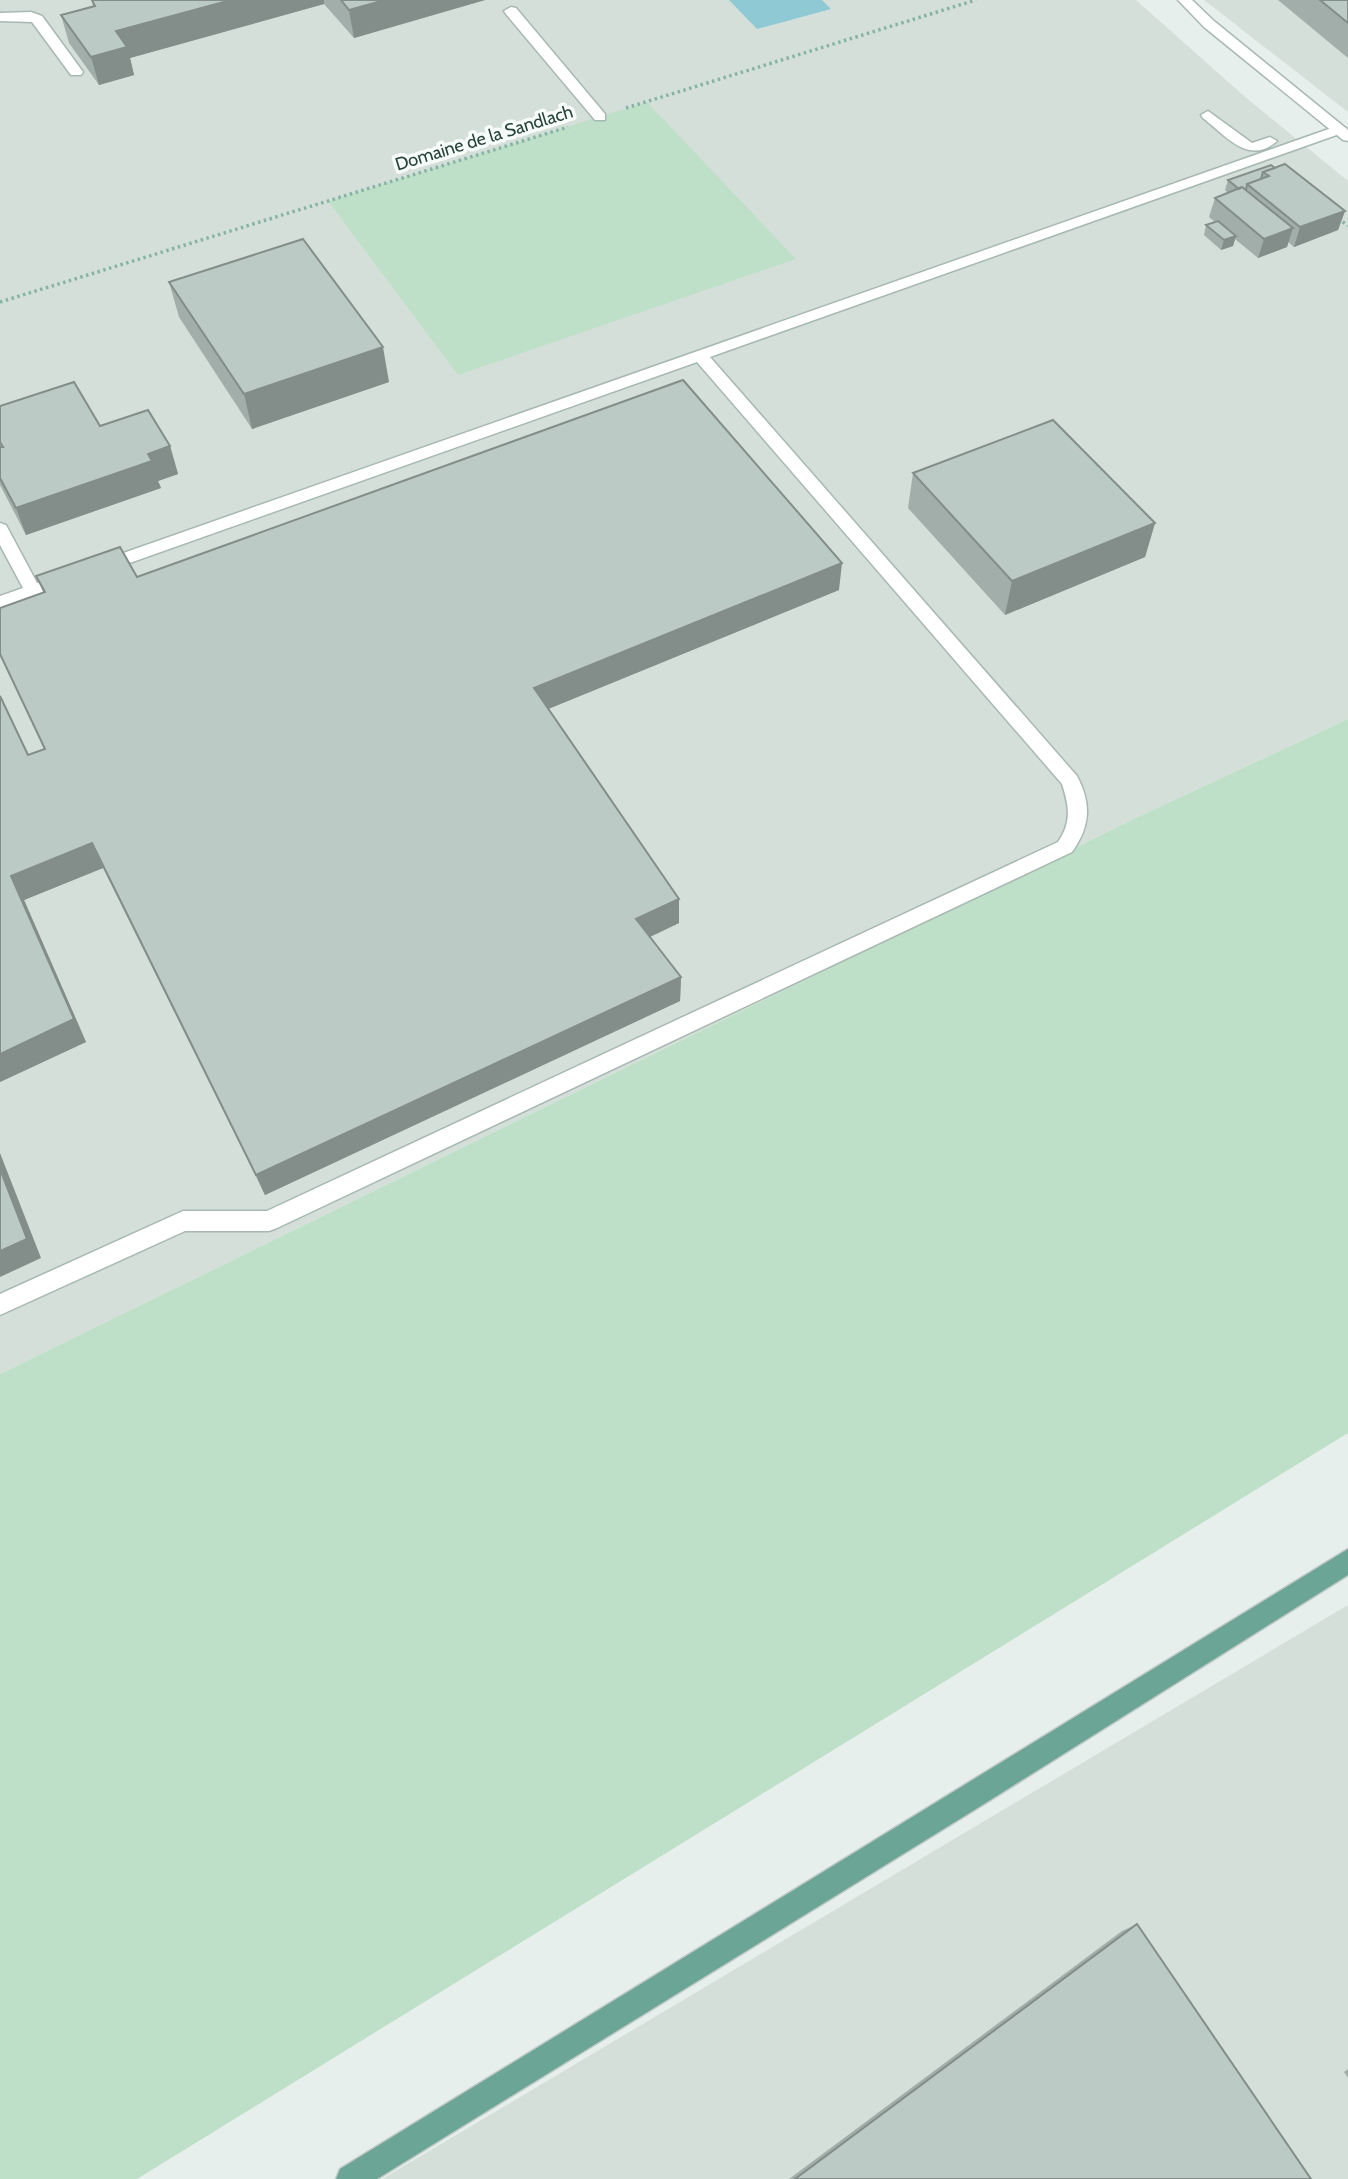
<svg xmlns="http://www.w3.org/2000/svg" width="1348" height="2179" font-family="Cabin,sans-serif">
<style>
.built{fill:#d4dfda}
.green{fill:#bfe0c8}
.water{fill:#8ec9d4}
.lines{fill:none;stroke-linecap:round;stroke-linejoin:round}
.service-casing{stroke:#a8b8b2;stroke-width:3}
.tertiary-casing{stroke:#a8b8b2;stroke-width:3}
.primary-casing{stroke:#c2cac8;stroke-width:3}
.path{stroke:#86b3a5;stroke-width:3.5;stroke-dasharray:2.5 3.5;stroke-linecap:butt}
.service{fill:#fff;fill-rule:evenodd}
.tertiary{fill:#fff;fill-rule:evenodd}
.primary{fill:#6aa596;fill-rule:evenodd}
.wall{fill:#a1aea9}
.shaded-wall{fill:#838d89}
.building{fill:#bbcac4;stroke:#838d89;stroke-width:2}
.labels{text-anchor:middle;stroke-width:7;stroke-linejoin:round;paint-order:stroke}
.far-street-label{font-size:18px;fill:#24423a;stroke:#f7fbf9}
</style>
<rect width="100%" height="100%" fill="#e6efeb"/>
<path class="built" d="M0,0H1136L1244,96L1348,181V719L1140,816L0,1374Z
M1204,0H1348V112Z
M1348,1605V2179H382Z"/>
<path class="green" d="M647,102L796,259L458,375L328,201Z
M1348,719V1433L137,2179H0V1374L1140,816Z"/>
<path class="water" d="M729,0H822L831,9L757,29Z"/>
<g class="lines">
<g class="service-casing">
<path id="service" d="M511,7L516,8L605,114V120H595L506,14L504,11Z
M31,12L42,16L83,72L81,75H71L32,22L0,21V13Z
M1208,111L1252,143L1270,137L1277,141C1249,166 1226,136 1203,118L1201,115Z
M1340,125L1347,129L1345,132L710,357L1077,776C1092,804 1090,827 1072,852L277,1228L269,1231H185L0,1315V1294L183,1211H267L1058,842C1072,822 1069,806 1062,784L697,362L107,571H95L92,567L95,563Z
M0,523L6,525L37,583L68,573L74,575L77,579L74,583L0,608V596L23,588L0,545Z"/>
</g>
<g class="tertiary-casing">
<path id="tertiary" d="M1178,0H1192L1214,21L1348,130V141L1343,140L1204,27Z"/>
</g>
<g class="primary-casing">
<path id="primary" d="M1348,1549V1575L984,1804L377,2179H336L340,2169Z"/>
</g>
<path class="path" d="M626,108L976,0
M1338,218L1348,226
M0,302L568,127"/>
<use href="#service" class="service"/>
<use href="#tertiary" class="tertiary"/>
<use href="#primary" class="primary"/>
</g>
<path class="wall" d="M92,0H485L354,38L324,4L130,58L134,75L99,85L69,43L61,15L93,7Z
M1278,0H1348V58Z
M1275,168L1345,211L1338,230L1294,247L1288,242L1287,247L1258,258L1235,239L1233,246L1221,250L1204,235L1206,225L1215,222L1209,217L1215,198L1228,193L1225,190L1228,180Z
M169,282L389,382L252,429L179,317Z
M0,406L100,426L170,446L178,474L158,481L161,488L26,535L0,485Z
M913,473L1155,523L1145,557L1005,615L908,508Z
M36,576L137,577L839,590L548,709L679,923L650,937L681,977L680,1001L265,1195L103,868L24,900L86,1042L0,1082L28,755L45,749L43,592Z
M1137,1924L1311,2179H789L1122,1931Z
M1348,2069V2078L1344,2072Z"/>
<path class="shaded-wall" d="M231,0H324V4L130,58L134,75L99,85L91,57L116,31Z
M385,0H485L354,38L349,10Z
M1345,211L1338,230L1294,247L1300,227Z
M1293,228L1287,247L1258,258L1264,239Z
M1236,236L1233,246L1221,250L1224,240Z
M383,347L389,382L252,429L244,394Z
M170,446L178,474L158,481L161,488L26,535L16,508L148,454Z
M1155,523L1145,557L1005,615L1012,581Z
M842,563L839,590L536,714L534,688Z
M92,843L103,868L24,900L86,1042L0,1082V1054L11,876Z
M679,899V923L637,943L636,919Z
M681,977L680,1001L265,1195L256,1175Z
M0,1153L41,1258L0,1277Z"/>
<path class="building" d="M92,0H231L116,31L127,47L91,57L61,15L95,6Z
M341,0H385L349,10Z
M1320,0H1348V23Z
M1285,164L1345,211L1300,227L1247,184L1269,176L1263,172Z
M1271,165L1275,168L1263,172L1261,179L1247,184L1246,190L1242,187L1239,189L1228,180Z
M1242,187L1293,228L1264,239L1215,198Z
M1218,221L1236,236L1224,240L1206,225Z
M303,239L383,347L244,394L169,282Z
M683,380L842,563L534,688L679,899L636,919L681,977L256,1175L92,843L11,876L74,1019L0,1054V696L28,755L45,749L0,654V608L45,592L36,576L120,547L137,577Z
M74,382L100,426L148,410L170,446L148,454L152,461L16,508L0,478V447H3L0,442V406Z
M1053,420L1155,523L1012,581L913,473Z
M0,1169L27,1239L0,1251Z
M1137,1924L1311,2179H795Z"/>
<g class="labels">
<g class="far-street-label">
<text transform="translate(484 138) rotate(-17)" y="6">Domaine de la Sandlach</text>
</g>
</g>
</svg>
